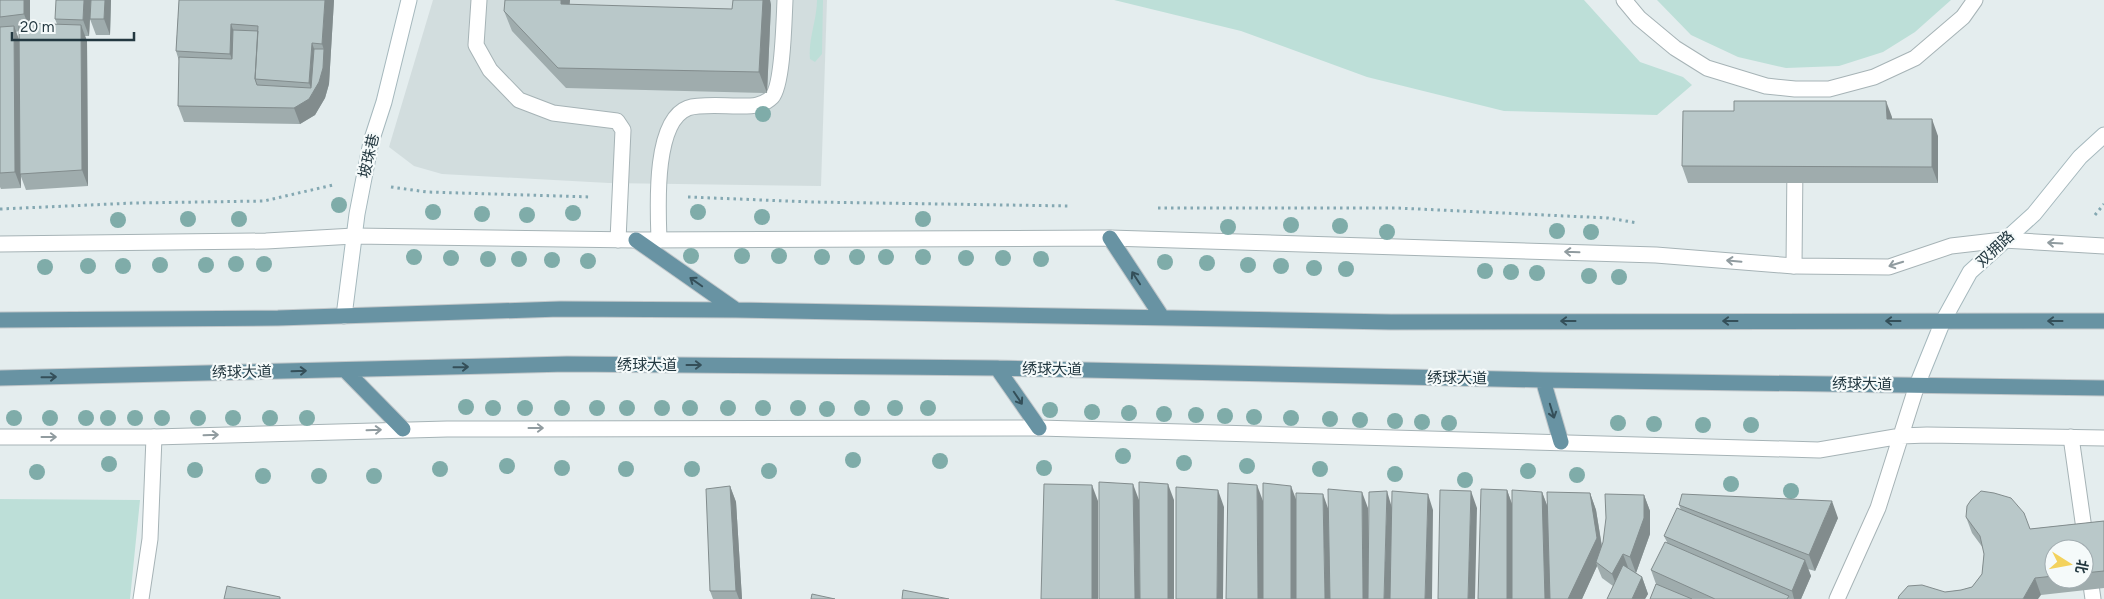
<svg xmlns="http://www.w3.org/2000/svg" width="2104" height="599" font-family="Figtree,'Noto Sans SC',sans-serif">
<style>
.built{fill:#d2ddde}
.green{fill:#bddfd8}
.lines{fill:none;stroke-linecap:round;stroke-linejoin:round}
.lane-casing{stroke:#a6b3b6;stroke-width:17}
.street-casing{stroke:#a6b3b6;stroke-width:17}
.secondary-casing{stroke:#a5b8bd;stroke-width:17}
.primary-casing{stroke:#c1c7ca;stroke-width:17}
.path{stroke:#84a8b2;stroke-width:3;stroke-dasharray:2.5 4;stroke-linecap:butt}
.lane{stroke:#fff;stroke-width:15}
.street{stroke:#fff;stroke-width:15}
.secondary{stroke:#fff;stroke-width:15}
.primary{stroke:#6893a3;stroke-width:15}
.tree{fill:#7faca9}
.wall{fill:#9facad;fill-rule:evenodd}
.shaded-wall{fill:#828c8d}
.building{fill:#b9c8c9;stroke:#828c8d}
.oneway{stroke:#919ca0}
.oneway2{stroke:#344f59}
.labels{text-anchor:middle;stroke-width:4.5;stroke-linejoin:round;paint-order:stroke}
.street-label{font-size:15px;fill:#233840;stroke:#f5fafa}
</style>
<rect width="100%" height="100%" fill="#e4edee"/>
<path class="built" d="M433,0H827L821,186L609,183L442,174L414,166L389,147Z"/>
<path class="green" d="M817,0H823L822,54L815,62L810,59C808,39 817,20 817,0Z
M1114,0H1584L1640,62L1683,77L1692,85L1657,115L1504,111L1367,77L1241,31Z
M1657,0H1951L1915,32L1883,52L1839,66L1786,68L1738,57L1691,35Z
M0,499L140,500L130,599H0Z"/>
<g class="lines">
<g class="lane-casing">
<path id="lane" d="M479,0L476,45L490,70L519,100L553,113L617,121L623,130L618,240
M1624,0L1639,18L1675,48L1707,68L1766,86L1795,89H1829L1874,77L1915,58L1963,17L1975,0
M659,239C658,209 653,121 688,108C700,104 724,106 737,106C750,106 762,107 772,97C783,85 784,19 785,0
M1794,266L1795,162
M2071,437L2086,543
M2089,571L2093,599
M141,599L150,539L154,437"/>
</g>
<g class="street-casing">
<path id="street" d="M0,244L266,241L354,236L636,240L1110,238L1656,255L1794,266L1889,267L1951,246L2003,240L2104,246
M0,437H154L447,429L1039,428L1819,450L1901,436L1927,435L2104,438
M1837,599L1878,508L1917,385"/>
</g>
<g class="secondary-casing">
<path id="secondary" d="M344,316L357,214L371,142L384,102L409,0
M1917,385L1943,321L1970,272L2034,214L2080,157L2104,135"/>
</g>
<g class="primary-casing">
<path id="primary" d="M1110,238L1162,317
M636,240L736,310
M0,320L278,318L560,309L736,310L1391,322L2104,321
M997,368L1039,428
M345,370L403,429
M0,378L567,364L997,368L1543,380L2104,388
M1543,380L1561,442"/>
</g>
<path class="path" d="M391,187L427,192L592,197
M688,197L812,202L1071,206
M1158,208H1397L1608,218L1638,223
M0,209L134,203L264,201L333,185
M2095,215L2104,204"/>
<use href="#lane" class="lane"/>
<use href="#street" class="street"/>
<use href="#secondary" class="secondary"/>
<use href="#primary" class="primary"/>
</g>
<g class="tree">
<circle cx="763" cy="114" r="8"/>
<circle cx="339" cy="205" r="8"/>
<circle cx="433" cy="212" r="8"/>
<circle cx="698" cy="212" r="8"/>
<circle cx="573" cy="213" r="8"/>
<circle cx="482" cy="214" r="8"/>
<circle cx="527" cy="215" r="8"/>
<circle cx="762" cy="217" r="8"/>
<circle cx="188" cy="219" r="8"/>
<circle cx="239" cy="219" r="8"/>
<circle cx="923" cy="219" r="8"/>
<circle cx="118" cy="220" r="8"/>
<circle cx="1291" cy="225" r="8"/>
<circle cx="1340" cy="226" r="8"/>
<circle cx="1228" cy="227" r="8"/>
<circle cx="1557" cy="231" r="8"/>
<circle cx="1387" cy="232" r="8"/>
<circle cx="1591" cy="232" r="8"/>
<circle cx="691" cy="256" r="8"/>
<circle cx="742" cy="256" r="8"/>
<circle cx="779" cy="256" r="8"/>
<circle cx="414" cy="257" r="8"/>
<circle cx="822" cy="257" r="8"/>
<circle cx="857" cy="257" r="8"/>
<circle cx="886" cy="257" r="8"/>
<circle cx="923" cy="257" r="8"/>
<circle cx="451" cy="258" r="8"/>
<circle cx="966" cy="258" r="8"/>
<circle cx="1003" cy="258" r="8"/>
<circle cx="488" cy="259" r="8"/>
<circle cx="519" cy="259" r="8"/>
<circle cx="1041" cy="259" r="8"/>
<circle cx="552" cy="260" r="8"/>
<circle cx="588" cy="261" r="8"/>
<circle cx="1165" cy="262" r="8"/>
<circle cx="1207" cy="263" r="8"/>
<circle cx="236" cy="264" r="8"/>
<circle cx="264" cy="264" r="8"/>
<circle cx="160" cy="265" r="8"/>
<circle cx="206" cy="265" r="8"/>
<circle cx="1248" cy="265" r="8"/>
<circle cx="88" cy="266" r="8"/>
<circle cx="123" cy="266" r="8"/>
<circle cx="1281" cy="266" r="8"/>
<circle cx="45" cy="267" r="8"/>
<circle cx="1314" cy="268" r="8"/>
<circle cx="1346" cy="269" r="8"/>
<circle cx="1485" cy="271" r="8"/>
<circle cx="1511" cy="272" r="8"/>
<circle cx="1537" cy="273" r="8"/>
<circle cx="1589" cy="276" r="8"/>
<circle cx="1619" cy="277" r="8"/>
<circle cx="466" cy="407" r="8"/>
<circle cx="493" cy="408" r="8"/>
<circle cx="525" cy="408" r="8"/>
<circle cx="562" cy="408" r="8"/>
<circle cx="597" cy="408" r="8"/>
<circle cx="627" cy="408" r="8"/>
<circle cx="662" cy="408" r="8"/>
<circle cx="690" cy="408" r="8"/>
<circle cx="728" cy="408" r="8"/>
<circle cx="763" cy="408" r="8"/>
<circle cx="798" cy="408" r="8"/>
<circle cx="862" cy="408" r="8"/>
<circle cx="895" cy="408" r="8"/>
<circle cx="928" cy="408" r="8"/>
<circle cx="827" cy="409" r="8"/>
<circle cx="1050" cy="410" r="8"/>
<circle cx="1092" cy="412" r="8"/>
<circle cx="1129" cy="413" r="8"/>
<circle cx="1164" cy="414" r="8"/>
<circle cx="1196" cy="415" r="8"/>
<circle cx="1225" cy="416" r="8"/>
<circle cx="1254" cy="417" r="8"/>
<circle cx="14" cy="418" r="8"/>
<circle cx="50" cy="418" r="8"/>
<circle cx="86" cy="418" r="8"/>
<circle cx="108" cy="418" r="8"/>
<circle cx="135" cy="418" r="8"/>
<circle cx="162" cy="418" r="8"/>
<circle cx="198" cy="418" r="8"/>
<circle cx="233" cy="418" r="8"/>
<circle cx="270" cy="418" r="8"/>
<circle cx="307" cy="418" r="8"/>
<circle cx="1291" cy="418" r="8"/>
<circle cx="1330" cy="419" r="8"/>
<circle cx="1360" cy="420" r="8"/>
<circle cx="1395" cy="421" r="8"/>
<circle cx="1422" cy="422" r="8"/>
<circle cx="1449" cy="423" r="8"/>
<circle cx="1618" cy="423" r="8"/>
<circle cx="1654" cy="424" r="8"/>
<circle cx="1703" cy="425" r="8"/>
<circle cx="1751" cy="425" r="8"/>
<circle cx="1123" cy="456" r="8"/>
<circle cx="853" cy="460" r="8"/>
<circle cx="940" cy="461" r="8"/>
<circle cx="1184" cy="463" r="8"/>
<circle cx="109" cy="464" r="8"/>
<circle cx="507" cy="466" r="8"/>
<circle cx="1247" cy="466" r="8"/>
<circle cx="562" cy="468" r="8"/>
<circle cx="1044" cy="468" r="8"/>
<circle cx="440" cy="469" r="8"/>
<circle cx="626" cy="469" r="8"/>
<circle cx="692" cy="469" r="8"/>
<circle cx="1320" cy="469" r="8"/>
<circle cx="195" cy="470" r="8"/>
<circle cx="769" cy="471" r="8"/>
<circle cx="1528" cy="471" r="8"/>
<circle cx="37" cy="472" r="8"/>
<circle cx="1395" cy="474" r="8"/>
<circle cx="1577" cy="475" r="8"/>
<circle cx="263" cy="476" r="8"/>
<circle cx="319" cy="476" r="8"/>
<circle cx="374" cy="476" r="8"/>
<circle cx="1465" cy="480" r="8"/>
<circle cx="1731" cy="484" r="8"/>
<circle cx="1791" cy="491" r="8"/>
</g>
<path class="wall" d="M0,0H30V24H57L55,19L91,0L89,36H85L87,41L88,186L26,190L20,174L21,188L1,189L0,187ZM19,31V41L16,32Z
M91,0H111L110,35H96L90,19Z
M179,0H334L329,84L325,98L315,115L300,124L184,122L178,106L179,61L176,51Z
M505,0H570L569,5L732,9L733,0H770L771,5L767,93L566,88L512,31L504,11Z
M1892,117V119L1938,136V183H1688L1682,166Z
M730,486L736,502L742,599H713L710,591Z
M1507,490L1512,504L1542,492L1548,508L1590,493L1596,510L1602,546L1644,495L1650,511V534L1636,573L1642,577L1648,594L1645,599H1607L1613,586L1602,578L1597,566L1582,599H1478Z
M1679,505L1838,518L1815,571L1808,569L1811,576L1801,599H1650L1656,584L1651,570L1667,542L1664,536L1681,510Z
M1966,517L2030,529L2104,521V588L2041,595L1945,592L1961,590L1972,587L1982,574L1984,554L1983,548L1972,533ZM2054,549H2084V579H2054Z"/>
<path class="shaded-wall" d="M24,0H30V30L24,14Z
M84,0H91L89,36L83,20Z
M105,0H111L110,35L104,19Z
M325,0H334L329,84L325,98L315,115L300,124L294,108L313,93L309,83L312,43L320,65L324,50L322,44Z
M561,0H570L568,25L561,4Z
M763,0H770L771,5L767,93L759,72Z
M231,24L239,46L238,76L230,54Z
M81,25L87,41L88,186L82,170Z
M14,26L20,42L21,188L15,172Z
M1886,101L1892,117L1893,135L1887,119Z
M1932,119L1938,136V183L1932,167Z
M1133,484L1139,500L1140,599H1135Z
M1168,484L1174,500V599H1168Z
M1092,485L1098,501V599H1092Z
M1257,485L1263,501L1264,599H1258Z
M730,486L736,502L742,599H739L736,591Z
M1291,486L1297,502V599H1291Z
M1218,490L1224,507L1223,599H1217Z
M1507,490L1513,507V599H1507Z
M1387,491L1392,508L1391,599H1384Z
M1471,491L1477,508L1475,599H1468Z
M1362,492L1368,508L1369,599H1363Z
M1542,492L1548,508L1551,599H1545Z
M1590,493L1596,510L1603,554L1596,562L1597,566L1582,599H1568Z
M1323,494L1329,511L1331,599H1325Z
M1428,494L1433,510L1432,599H1425Z
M1644,495L1650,511V534L1636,573L1630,557Z
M1832,501L1838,518L1815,571L1809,555Z
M1623,554L1629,570L1618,590L1612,574Z
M1805,560L1811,576L1801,599H1794L1792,591Z
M1642,577L1648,594L1645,599H1632Z
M2035,578L2041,595L2038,599H2023Z"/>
<path class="building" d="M0,0H24V14L0,17Z
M56,0H84L83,20L55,19Z
M91,0H105L104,19H90Z
M179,0H325L322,44L312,43L309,83L255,79L258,26L231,24L230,54L176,51Z
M505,0H561V4L732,9L733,0H763L759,72L558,68L504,11Z
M19,23L81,25L82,170L20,174Z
M14,26L15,172L0,173V27Z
M233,30L258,31L255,79L257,85L311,88L314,49H324L323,68L319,82L309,99L294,108L178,106L179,57L232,59Z
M1734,101H1886L1887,119H1932V167L1682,166L1683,111H1734Z
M1099,482L1133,484L1135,599H1099Z
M1139,482L1168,484V599H1140Z
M1228,483L1257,485L1258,599H1226Z
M1263,483L1291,486V599H1263Z
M1044,484L1092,485V599H1041Z
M730,486L736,591H710L706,489Z
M1176,487L1218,490L1217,599H1176Z
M1328,489L1362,492L1363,599H1330Z
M1481,489L1507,490V599H1478Z
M1440,490L1471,491L1468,599H1438Z
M1512,490L1542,492L1545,599H1512Z
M1387,491L1384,599H1368L1369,492Z
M1392,491L1428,494L1425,599H1390Z
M1981,491L1994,493L2011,498L2024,513L2030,529L2104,521V571L2084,573V549H2054V576L2035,578L2023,599H1898L1899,596L1908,586L1922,585L1945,592L1961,590L1972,587L1982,574L1984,554L1980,536L1966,517L1967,506L1971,500Z
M1547,492L1590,493L1597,538L1568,599H1550Z
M1296,493L1323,494L1325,599H1296Z
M1605,494L1644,495V518L1630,557L1623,554L1612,574L1596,562L1603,542L1606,518Z
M1682,494L1832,501L1809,555L1679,505Z
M1677,508L1805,560L1792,591L1664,536Z
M1665,542L1789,596L1787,599H1715L1651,570Z
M1623,565L1642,577L1632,599H1607Z
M1656,584L1692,599H1650Z
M227,586L280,597V599H224Z
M903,590L949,599H902Z
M812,594L835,599H811Z"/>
<defs><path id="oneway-shaft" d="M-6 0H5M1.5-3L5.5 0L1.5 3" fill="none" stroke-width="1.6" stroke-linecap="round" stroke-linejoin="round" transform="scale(1.25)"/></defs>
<g class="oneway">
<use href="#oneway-shaft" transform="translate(2055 243) rotate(-177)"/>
<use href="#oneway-shaft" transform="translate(1572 252) rotate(-178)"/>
<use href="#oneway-shaft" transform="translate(1734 261) rotate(-175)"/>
<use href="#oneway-shaft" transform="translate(1896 264) rotate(163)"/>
<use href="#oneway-shaft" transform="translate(536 428)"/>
<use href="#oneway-shaft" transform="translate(374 430) rotate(-2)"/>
<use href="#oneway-shaft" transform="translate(211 435) rotate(-2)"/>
<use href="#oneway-shaft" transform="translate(49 437)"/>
</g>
<g class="oneway2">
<use href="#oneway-shaft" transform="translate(1136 278) rotate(-123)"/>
<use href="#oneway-shaft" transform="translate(696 282) rotate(-145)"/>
<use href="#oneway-shaft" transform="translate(1568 321) rotate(180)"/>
<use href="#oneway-shaft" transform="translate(1730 321) rotate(180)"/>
<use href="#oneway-shaft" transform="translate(1893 321) rotate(180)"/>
<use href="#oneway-shaft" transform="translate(2055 321) rotate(-180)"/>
<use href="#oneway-shaft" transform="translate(694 365)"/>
<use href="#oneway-shaft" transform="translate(461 367) rotate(-1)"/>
<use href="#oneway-shaft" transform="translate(299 371) rotate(-2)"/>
<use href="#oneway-shaft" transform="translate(49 377) rotate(-1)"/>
<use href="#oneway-shaft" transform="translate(1018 398) rotate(56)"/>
<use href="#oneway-shaft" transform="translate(1552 411) rotate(73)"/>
</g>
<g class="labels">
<g class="street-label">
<text transform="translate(369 156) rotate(-77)" y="5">坡珠巷</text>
<text transform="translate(1995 249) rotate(-43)" y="5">双拥路</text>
<text x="647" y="370">绣球大道</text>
<text transform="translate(1052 369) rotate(1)" y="5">绣球大道</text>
<text transform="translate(242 372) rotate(-1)" y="5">绣球大道</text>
<text transform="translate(1457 378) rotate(1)" y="5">绣球大道</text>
<text transform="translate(1862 384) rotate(1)" y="5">绣球大道</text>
</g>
</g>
<g transform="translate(2069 564) rotate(101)"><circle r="24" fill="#f5fafa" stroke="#a1acb0"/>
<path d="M0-4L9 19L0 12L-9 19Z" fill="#f3d25d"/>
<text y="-8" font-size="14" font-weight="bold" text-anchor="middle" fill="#233840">北</text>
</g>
<path d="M12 32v8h122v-8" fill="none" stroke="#233840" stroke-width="2.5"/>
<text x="20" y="32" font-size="15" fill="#233840" stroke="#f5fafa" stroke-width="4" paint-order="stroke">20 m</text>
</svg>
